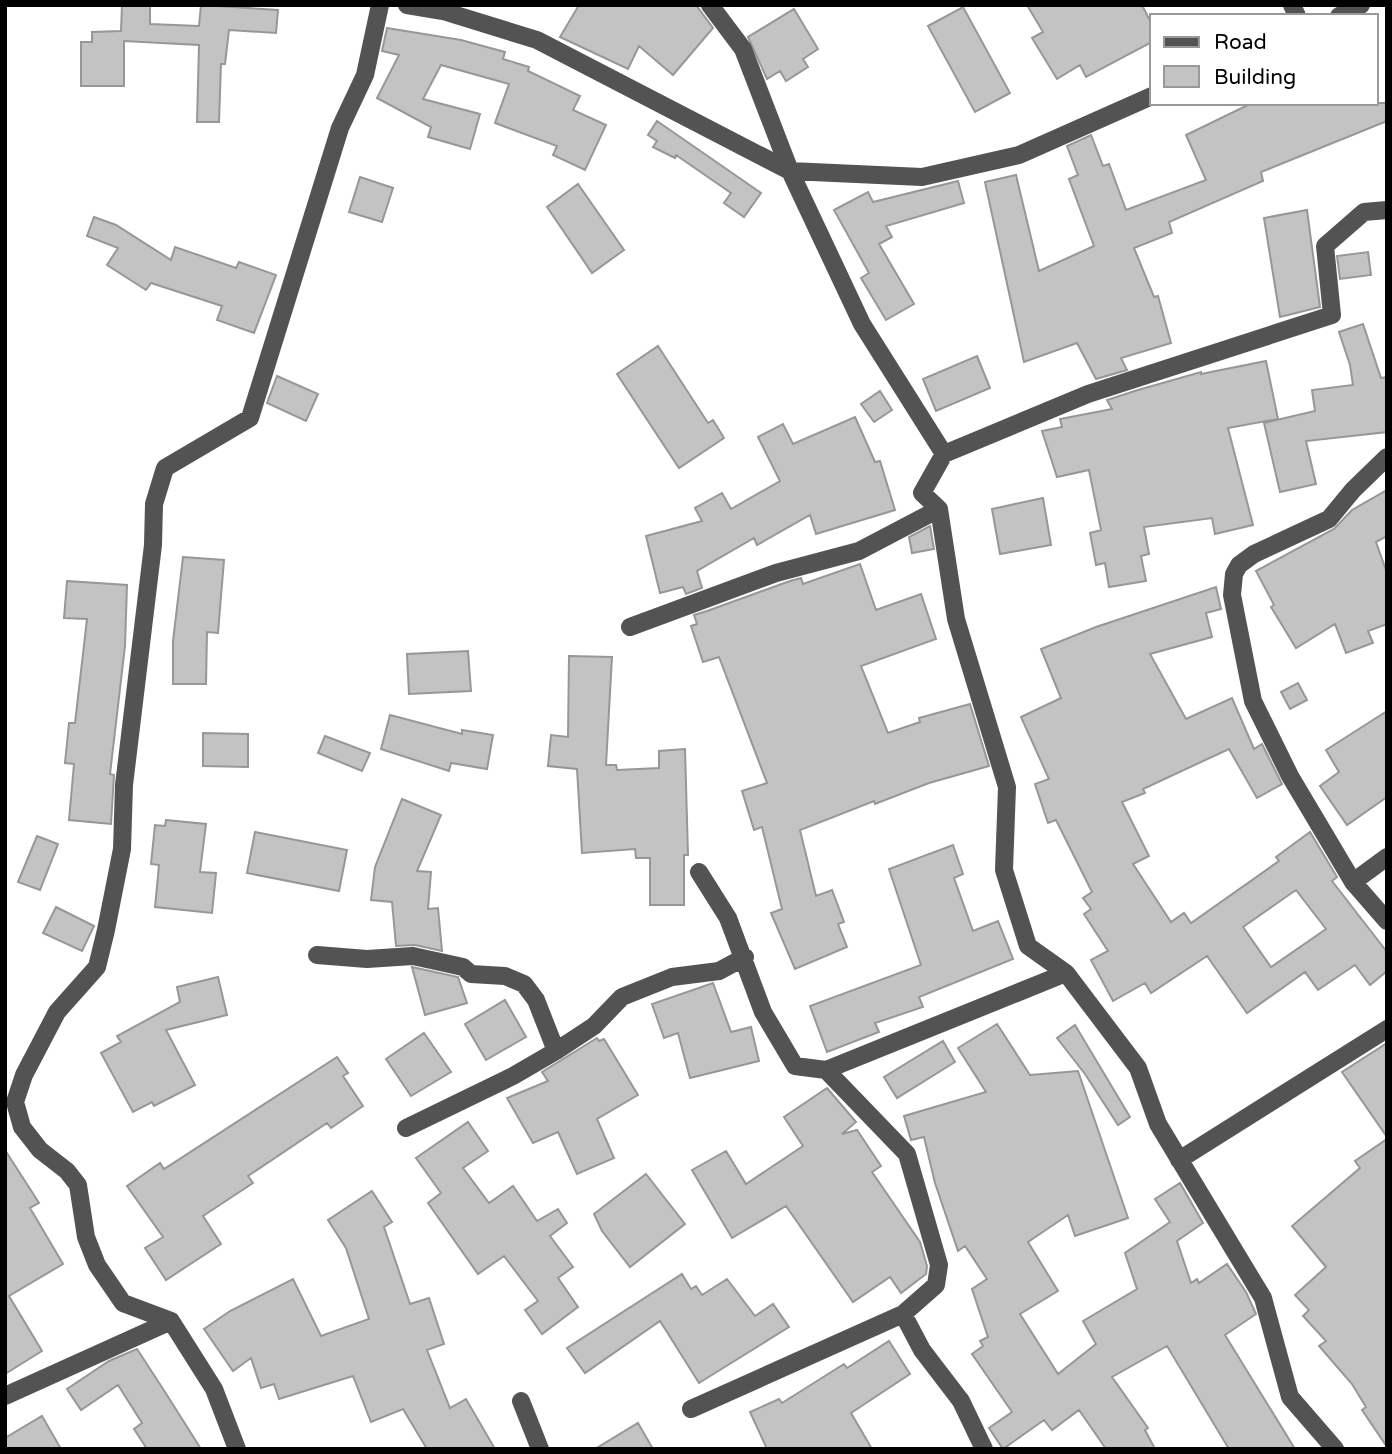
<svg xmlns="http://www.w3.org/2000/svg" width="1392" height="1454" font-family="'Varela Round',sans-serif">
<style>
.building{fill:#c3c3c3;stroke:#979797;stroke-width:2;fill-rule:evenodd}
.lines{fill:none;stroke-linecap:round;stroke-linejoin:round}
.minor{stroke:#535353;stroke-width:18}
</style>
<rect width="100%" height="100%" fill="#fff"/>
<path class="building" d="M122,5H150V24L199,26L201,5L278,10L276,33L229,30L225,64H221L219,122H197L199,45L124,41V86H81V42H92V32L121,31Z
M579,5H696L713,28L673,75L639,46L628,69L560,37Z
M1027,5H1142L1152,25V42L1086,77L1080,65L1057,79L1032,38L1043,32Z
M963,7L1010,93L975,112L928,26Z
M794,9L818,49L803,59L808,67L786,81L780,71L767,79L748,37Z
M387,28L461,40L505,52L503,59L529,67L528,71L580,96L573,110L606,125L585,170L553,155L557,146L495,123L509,84L441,65L423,99L480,114L470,149L428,137L431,127L377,98L399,55L382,51Z
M1252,103H1387V121L1261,172L1263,181L1169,222L1172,233L1134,248L1154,297L1158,296L1171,343L1121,358L1127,370L1096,379L1077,343L1024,362L985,182L1016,175L1039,271L1094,246L1069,179L1078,175L1067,146L1091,135L1103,166L1109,164L1126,210L1206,180L1186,135Z
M657,121L761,193L744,217L724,203L731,193L676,155L675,158L653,147L657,141L648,135Z
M360,177L393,188L382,222L349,212Z
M958,181L964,203L886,226L892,237L879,244L914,304L886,320L861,278L869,273L834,210L868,192L873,202Z
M578,184L624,250L592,273L547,207Z
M1307,210L1320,307L1280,317L1264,218Z
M94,217L116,225L171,260L175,247L236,268L239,262L276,275L254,333L217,320L222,306L151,283L146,290L107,265L118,248L87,236Z
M1368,252L1371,275L1340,279L1337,256Z
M1363,324L1381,378L1387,377V432L1306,441L1316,484L1280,492L1264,423L1315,411L1312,390L1353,385L1350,365L1339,332Z
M658,346L708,423L713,420L724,438L679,468L617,374Z
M977,356L990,388L936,411L923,379Z
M1266,361L1278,419L1228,428L1253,525L1215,534L1212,518L1144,527L1149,554L1141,556L1146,581L1109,587L1105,563L1096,565L1090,533L1101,530L1089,470L1057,477L1042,431L1062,427L1060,419L1112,409L1107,400L1138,390L1201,372V374Z
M277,376L318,394L306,421L267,403Z
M880,391L892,410L874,422L861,404Z
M855,417L875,462L880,461L895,510L816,534L810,515L757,545L754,538L697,571L702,588L686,594L683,587L660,593L646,536L702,521L695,508L722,493L731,509L780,481L758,437L783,424L793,444Z
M1387,490V536L1376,542L1387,573V624L1368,631L1373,643L1346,653L1335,624L1296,648L1271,607L1274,605L1256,571L1334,529L1352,510Z
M1043,498L1051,545L1000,554L992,509Z
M930,526L934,549L912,553L909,537Z
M183,557L224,560L218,633L207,632L206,684H173V641Z
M860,564L876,610L921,594L936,639L861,666L888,733L920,722L919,718L970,704L989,766L929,783L875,804L874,801L800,830L816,896L832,890L844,922L838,924L847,947L795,969L771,913L782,909L762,827L754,830L742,791L767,783L719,657L703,662L691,626L697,624L694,615L707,611L790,581L801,578L803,584Z
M67,581L127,585L125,646L110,774L114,775L111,824L69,820L74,764L65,763L69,723H75L87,619L64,618Z
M1216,587L1221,609L1206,613L1212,637L1150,654L1186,719L1232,698L1254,749L1262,744L1282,784L1257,798L1229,749L1143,789L1145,793L1122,802L1149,856L1133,864L1171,922L1184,913L1191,923L1279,861L1276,857L1310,832L1337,877L1332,881L1387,952V971L1370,985L1355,965L1318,990L1305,972L1247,1013L1207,956L1151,993L1145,983L1113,1001L1091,960L1108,951L1084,914L1091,909L1083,898L1092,892L1056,820L1048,823L1035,784L1049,779L1021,717L1061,698L1041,649L1096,627ZM1296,890L1326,929L1271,967L1243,927Z
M468,651L471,691L409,694L407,654Z
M569,656L612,657L606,765H616L617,770L659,768V751L685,749L688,855H684V905H650V858H636L635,849L582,853L577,769L548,766L551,735L568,737Z
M1298,683L1307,700L1290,709L1281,692Z
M1387,711V797L1347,825L1320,786L1339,772L1326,750Z
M390,715L462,734V730L493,735L487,769L451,763L449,771L381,749Z
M203,733L248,734V767L203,766Z
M325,736L370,753L362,771L318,753Z
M402,799L441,815L417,871L431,872L428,909L438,908L442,951L415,945L396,946L392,902L371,900L375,867Z
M166,820L206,824L200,872L216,873L212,913L155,907L159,865L151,864L155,825L165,826Z
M255,832L347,850L339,891L247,873Z
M37,836L58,844L40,890L18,882Z
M953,845L963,874L954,878L973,931L998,921L1013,959L919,997L923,1007L875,1023L879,1032L827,1052L810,1006L921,965L889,869Z
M56,907L94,926L82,951L43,933Z
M412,967L458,977L467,1003L425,1015Z
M218,977L227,1015L166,1030L195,1085L154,1106L152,1102L133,1112L101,1053L121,1042L117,1036L180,1002L177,987Z
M713,983L731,1032L751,1027L759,1061L690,1078L678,1033L664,1038L652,1004Z
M505,1000L526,1037L486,1060L465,1024Z
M997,1024L1030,1075L1078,1071L1128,1218L1075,1236L1068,1215L1028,1242L1058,1291L1020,1314L1058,1374L1096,1344L1083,1321L1137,1289L1125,1253L1170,1222L1155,1199L1180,1183L1203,1223L1177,1241L1191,1283L1197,1279L1199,1283L1227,1264L1246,1292L1256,1314L1225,1335L1295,1449H1229L1167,1346L1112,1377L1148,1428L1145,1430L1155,1449H1106L1079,1410L1052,1430L1044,1420L1003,1449L989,1428L1012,1412L972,1354L983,1346L980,1341L988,1337L972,1289L987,1279L965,1246L958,1251L935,1183L924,1137L911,1140L904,1116L986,1092L958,1048Z
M1075,1025L1130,1117L1118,1125L1085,1074L1057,1038Z
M424,1033L451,1072L411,1096L386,1059Z
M597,1038L599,1041L604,1039L638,1095L597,1119L614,1158L577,1174L558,1132L533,1143L507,1098L548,1081L542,1072Z
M943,1041L955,1062L897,1098L884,1077Z
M1387,1043V1137L1342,1072Z
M337,1057L348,1073L343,1076L363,1106L331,1128L327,1123L248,1176L253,1183L203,1216L221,1244L166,1280L145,1248L163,1237L127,1186L160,1163L164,1169Z
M827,1088L856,1122L842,1134L857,1130L881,1166L872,1172L920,1242L927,1266L926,1274L901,1293L890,1277L853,1302L786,1206L732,1238L692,1170L726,1151L746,1184L803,1146L784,1117Z
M468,1122L488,1151L463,1168L489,1203L513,1186L537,1221L558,1209L567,1223L550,1236L573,1267L558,1278L578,1307L542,1334L525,1310L538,1301L504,1256L478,1274L428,1203L441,1193L416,1158Z
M1387,1139V1447L1362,1410L1366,1407L1352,1384L1319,1346L1326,1341L1303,1316L1309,1310L1295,1295L1326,1267L1292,1226L1360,1168L1355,1161Z
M5,1150L39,1203L30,1208L63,1264L9,1296L42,1351L5,1374Z
M646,1174L685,1224L630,1267L602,1231L594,1214Z
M372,1191L392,1222L384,1227L410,1304L429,1298L444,1344L427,1350L450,1408L466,1399L495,1449H427L403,1409L371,1422L353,1376L279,1399L274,1384L261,1388L251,1358L233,1371L204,1329L230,1311L293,1279L321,1336L369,1319L346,1248L328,1220Z
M682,1274L691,1289L696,1286L702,1295L727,1279L755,1316L773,1304L789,1327L699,1383L660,1321L585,1373L567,1348Z
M889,1341L910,1374L851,1413L872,1449H767L750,1412L779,1399L782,1403L844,1364L847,1368Z
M137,1349L165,1392L201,1449H147L134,1429L142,1423L118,1385L81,1410L67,1389L109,1361Z
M42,1416L61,1449H5V1438Z
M638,1423L653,1449H595Z"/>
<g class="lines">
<path class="minor" d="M407,5L443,11L537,40L790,171L862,324L944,454L922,493L939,509L956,619L1007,787L1004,870L1028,946L1066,973L1138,1068L1158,1124L1263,1298L1290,1397L1335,1449
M710,5L743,49L790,171L922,177L1019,155L1152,96
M1292,5L1297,16
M1339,16L1361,5
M944,454L1088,394L1332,315L1325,246L1364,212L1387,210
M1387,457L1353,490L1329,519L1254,554L1239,565L1234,574L1232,595L1253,701L1290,776L1353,882L1387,921
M630,627L776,573L859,551L939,509
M699,872L728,918L763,1012L795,1066L826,1070L907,1154L939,1265L936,1285L903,1314
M1353,882L1387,857
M317,955L367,959L413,956L463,967L471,974L505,976L524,984L536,1000L556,1051
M826,1070L1066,973
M406,1128L513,1076L556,1051L594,1026L622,997L672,977L719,971L745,957
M1179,1160L1387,1029
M5,1396L171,1321
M521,1401L540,1449
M691,1409L903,1314L922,1350L961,1401L984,1449
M237,1449L214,1389L171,1321L123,1303L97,1265L86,1237L78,1185L67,1171L40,1150L22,1127L15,1102L24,1075L57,1012L97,967L106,930L122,849L124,785L153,545L154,504L165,468L250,418L340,128L365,75L380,5"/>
</g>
<rect width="1392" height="1454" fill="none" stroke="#000000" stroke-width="14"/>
<rect x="1150" y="14" width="228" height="91" fill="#ffffff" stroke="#999999" stroke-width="2"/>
<rect x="1164" y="37" width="35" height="10" fill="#535353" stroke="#999999" stroke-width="2"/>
<text x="1214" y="49" font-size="21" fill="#000000">Road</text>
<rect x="1164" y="66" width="35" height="21" fill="#c3c3c3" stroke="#999999" stroke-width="2"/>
<text x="1214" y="84" font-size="21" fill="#000000">Building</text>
</svg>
